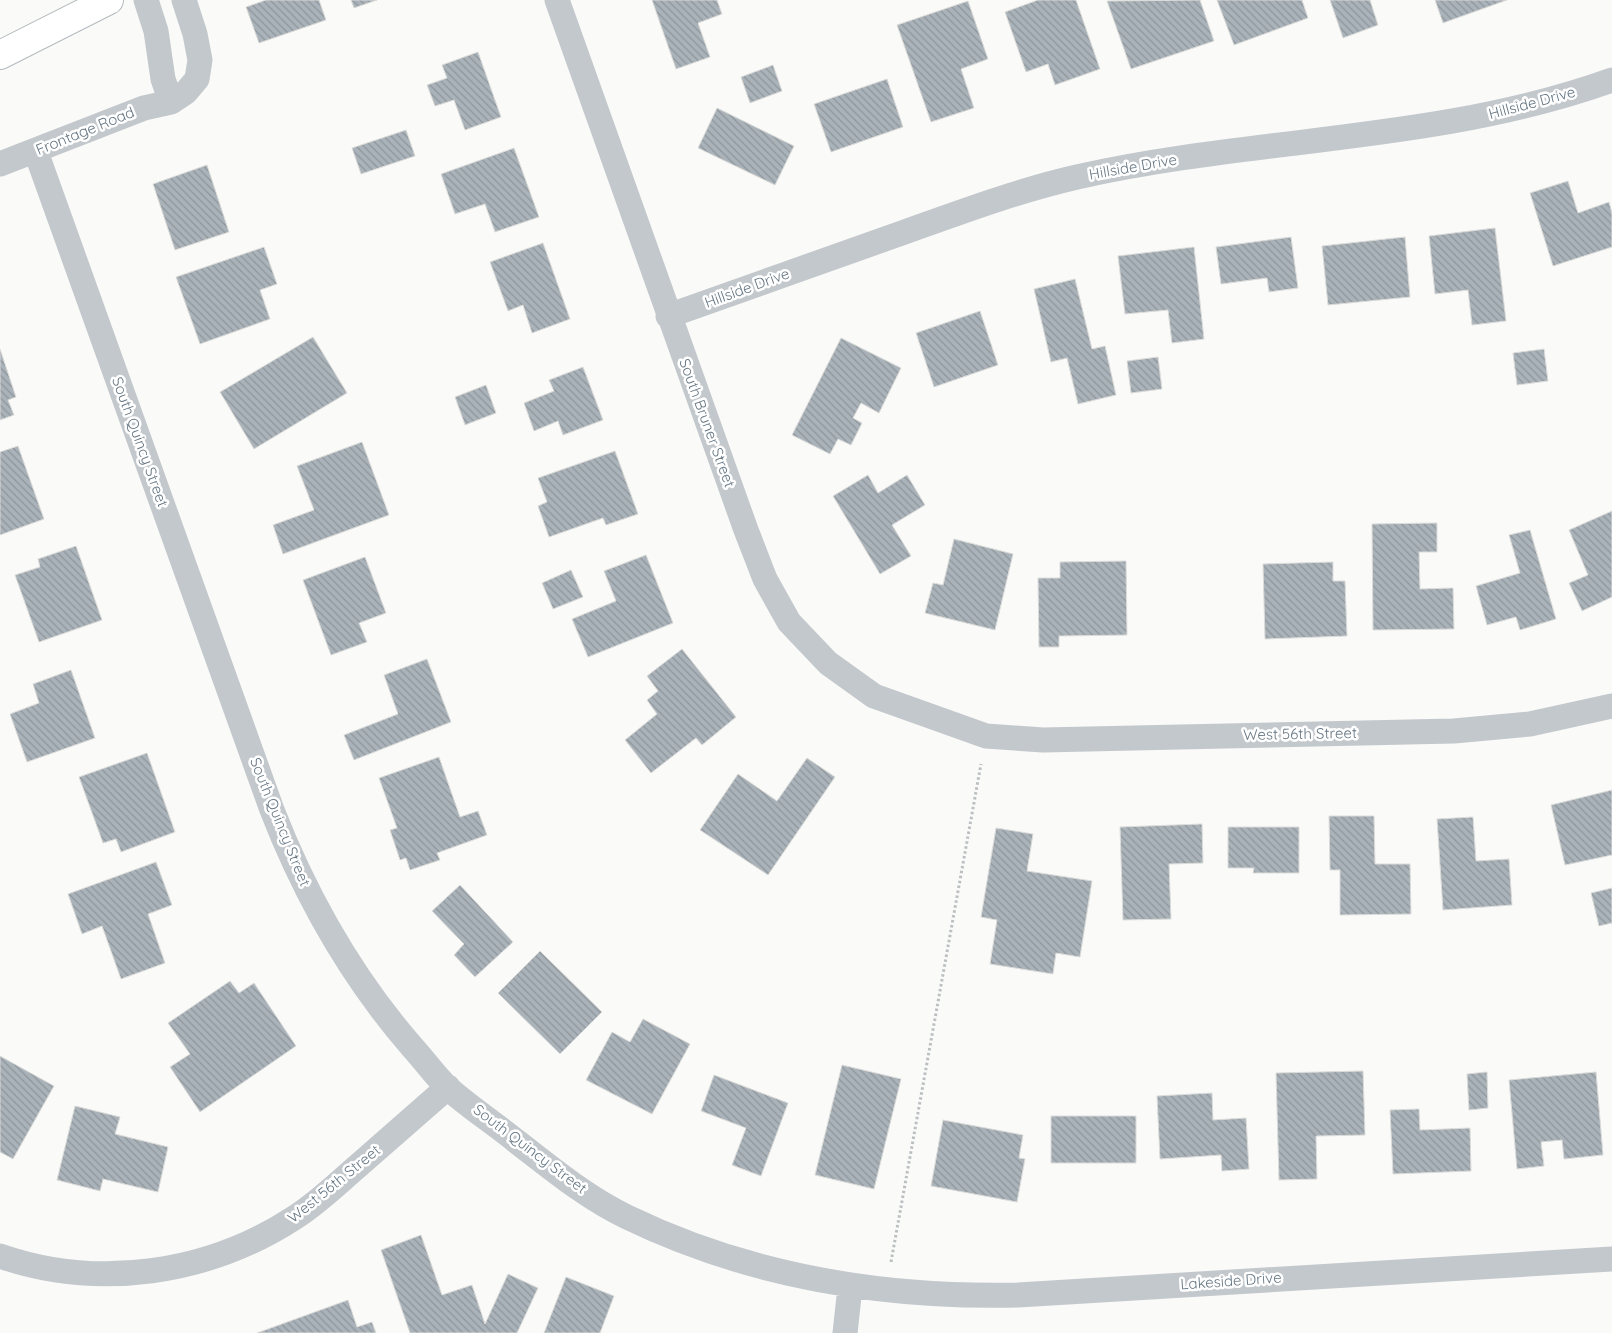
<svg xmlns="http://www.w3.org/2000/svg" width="1612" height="1333" font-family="Quicksand,sans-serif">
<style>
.building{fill:url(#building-back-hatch);stroke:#dcdcda}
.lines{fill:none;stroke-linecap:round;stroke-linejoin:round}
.secondary-casing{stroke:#b3babf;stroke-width:30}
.path{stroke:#bbbfc2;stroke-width:3;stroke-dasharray:2.5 2.5;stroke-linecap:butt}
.minor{stroke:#c3c8cc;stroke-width:25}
.secondary{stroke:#fff;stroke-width:28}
.labels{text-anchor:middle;stroke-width:5;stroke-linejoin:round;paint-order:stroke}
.street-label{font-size:15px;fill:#657683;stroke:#fff}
</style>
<defs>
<pattern id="building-back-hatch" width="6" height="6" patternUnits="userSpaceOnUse" patternTransform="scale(1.25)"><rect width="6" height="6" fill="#aab3b9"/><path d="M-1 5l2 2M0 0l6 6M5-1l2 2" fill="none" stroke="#8e969c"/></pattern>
</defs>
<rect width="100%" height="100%" fill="#fafaf8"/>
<path class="building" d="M266,0H319L326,20L259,43L246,7Z
M351,0H377L354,8Z
M652,0H717L722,14L698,23L710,57L676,69Z
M1038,0H1076L1100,69L1055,85L1048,64L1026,72L1005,12Z
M1200,0L1214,41L1131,69L1107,1Z
M1217,0H1302L1308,18L1234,45Z
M1330,0H1370L1378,25L1343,38Z
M1435,0H1507L1443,23Z
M968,1L988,59L961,69L974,108L931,122L897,25Z
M478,52L501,117L465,130L454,100L435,106L427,85L447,78L442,65Z
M773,65L782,91L750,103L741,77Z
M887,79L903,127L831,152L814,104Z
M717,108L794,146L775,185L698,148Z
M406,130L415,156L361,174L352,148Z
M514,148L539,217L495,232L485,204L455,214L441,174Z
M207,165L229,232L175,250L153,184Z
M1568,181L1578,213L1609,202L1612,213V247L1553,266L1530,193Z
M1495,228L1506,321L1472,325L1468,290L1435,294L1429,236Z
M1291,237L1298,288L1269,292L1267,278L1221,284L1216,247Z
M1405,237L1410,297L1328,305L1322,246Z
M543,243L570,319L532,333L523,305L508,311L490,262Z
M264,247L277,284L260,290L270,319L200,344L176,277Z
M1194,247L1204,339L1172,343L1168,310L1125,314L1118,256Z
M1075,279L1092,349L1105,346L1116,395L1078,404L1067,358L1051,362L1034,289Z
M980,311L998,365L934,387L916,333Z
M313,337L347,393L254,449L220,392Z
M841,338L901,368L879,413L861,403L853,418L862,423L851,445L838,439L830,454L792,435Z
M0,349L16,397L8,400L14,415L0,420Z
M1544,349L1548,381L1517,385L1513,353Z
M1158,357L1162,389L1131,393L1127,361Z
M583,367L603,420L563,435L558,421L534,431L524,403L554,391L549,380Z
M486,385L496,413L465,425L455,397Z
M362,442L389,515L283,554L273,525L314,510L297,466Z
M18,446L44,519L0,535V452Z
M615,451L638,514L606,525L603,518L549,537L538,506L547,502L538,478Z
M868,475L878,493L907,475L925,505L892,525L911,556L880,574L833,496Z
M1612,511V597L1582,611L1569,583L1588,575L1569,530Z
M1437,523V552H1419L1420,589L1453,588L1454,629L1373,630L1372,524Z
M1530,530L1556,619L1520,630L1516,617L1487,625L1476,586L1520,573L1509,535Z
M954,539L1013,554L995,630L925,613L933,583L943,585Z
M76,546L102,620L39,642L15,575L40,567L38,559Z
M646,555L673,623L588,657L572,619L616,601L604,571Z
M365,557L386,613L359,623L367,642L331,655L303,580Z
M1126,561L1127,635L1059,636V647H1039L1038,578H1060V562Z
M1333,562V581H1345L1347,636L1265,639L1263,564Z
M571,570L583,597L553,609L542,583Z
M682,649L736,717L702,745L696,738L651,773L625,740L657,714L647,700L658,691L647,676Z
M427,659L451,722L354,760L344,735L398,714L384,675Z
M71,670L95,738L27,762L10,714L39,703L33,684Z
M147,753L175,832L121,852L116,839L103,843L79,777Z
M439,757L460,817L478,811L487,835L437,853L440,860L410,870L406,858L400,860L390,830L397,828L379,778Z
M807,758L835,777L768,875L700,830L738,774L777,801Z
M1612,790V855L1565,865L1551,805Z
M1329,816H1374L1375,864H1410L1411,914L1340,915V870H1330Z
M1473,817L1476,861L1509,859L1512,905L1443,910L1437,819Z
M1202,824L1203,863L1169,864L1171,919L1123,920L1120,827Z
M1228,827H1299V873H1253L1254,868H1228Z
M996,828L1033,834L1027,871L1092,881L1080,957L1056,953L1053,974L990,964L997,920L981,917Z
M156,862L172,905L148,914L165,963L121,979L102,926L82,934L68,894Z
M460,885L513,942L475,977L454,955L464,944L432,911Z
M1612,888V923L1599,926L1591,893Z
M540,951L602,1012L560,1054L498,993Z
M230,981L239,993L254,983L296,1046L200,1112L170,1067L190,1054L168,1023Z
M643,1019L690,1044L652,1114L586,1080L612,1032L630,1042Z
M0,1056L54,1086L13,1159L0,1152Z
M842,1065L901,1079L874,1189L815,1175Z
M1363,1071L1365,1135L1316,1136L1317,1179L1279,1180L1276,1073Z
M1487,1072L1488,1108L1469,1110L1467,1074Z
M1596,1072L1603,1155L1564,1159L1562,1140L1541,1142L1544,1166L1517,1169L1509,1080Z
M714,1075L788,1103L761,1176L732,1165L746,1128L701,1111Z
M1212,1093L1213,1120L1246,1118L1249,1169L1222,1171L1221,1155L1160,1159L1157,1096Z
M75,1106L120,1117L115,1134L168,1147L158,1192L103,1179L100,1191L57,1180Z
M1419,1109L1420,1130L1470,1128L1471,1171L1393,1174L1390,1110Z
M1051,1116H1136V1163H1051Z
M943,1120L1023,1135L1019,1158L1025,1159L1017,1202L931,1186Z
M421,1235L442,1295L472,1285L485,1324L508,1274L538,1288L517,1333H410L381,1250Z
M566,1277L614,1296L600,1333H544Z
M348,1300L357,1327L372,1322L376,1333H257Z"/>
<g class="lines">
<g class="secondary-casing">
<path id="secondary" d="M0,55L109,0"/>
</g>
<path class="path" d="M891,1262L981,764"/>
<path class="minor" d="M146,0L156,31L163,79L171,102
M557,0L746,530L765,579L789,622L828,663L874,696L986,736L1043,740L1454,731L1530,724L1612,706
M36,152L272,810C306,897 351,977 413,1048C425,1061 435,1076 448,1088C469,1107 494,1123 516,1141C551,1168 587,1198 627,1217C749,1276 884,1298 1018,1295L1612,1259
M0,164L144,108L171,102L186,92L197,79L200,60L195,34L184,0
M668,316C745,289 822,261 899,234C958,213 1016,191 1077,177C1254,137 1440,142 1612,80
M0,1256C98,1290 208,1274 294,1218C318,1203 338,1183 359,1165C389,1139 418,1113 448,1087
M845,1333L850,1287"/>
<use href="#secondary" class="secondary"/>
</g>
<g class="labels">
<g class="street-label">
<text transform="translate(1532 103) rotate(-15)" y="5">Hillside Drive</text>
<text transform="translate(85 131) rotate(-22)" y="5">Frontage Road</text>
<text transform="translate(1133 167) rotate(-10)" y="5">Hillside Drive</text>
<text transform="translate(747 288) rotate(-20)" y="5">Hillside Drive</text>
<text transform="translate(707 423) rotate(70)" y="5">South Bruner Street</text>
<text transform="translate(140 442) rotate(70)" y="5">South Quincy Street</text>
<text transform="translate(1300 734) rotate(-1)" y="5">West 56th Street</text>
<text transform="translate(280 822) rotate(68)" y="5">South Quincy Street</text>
<text transform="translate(530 1149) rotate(37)" y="5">South Quincy Street</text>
<text transform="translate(334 1184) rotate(-39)" y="5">West 56th Street</text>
<text transform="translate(1231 1281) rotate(-4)" y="5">Lakeside Drive</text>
</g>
</g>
</svg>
